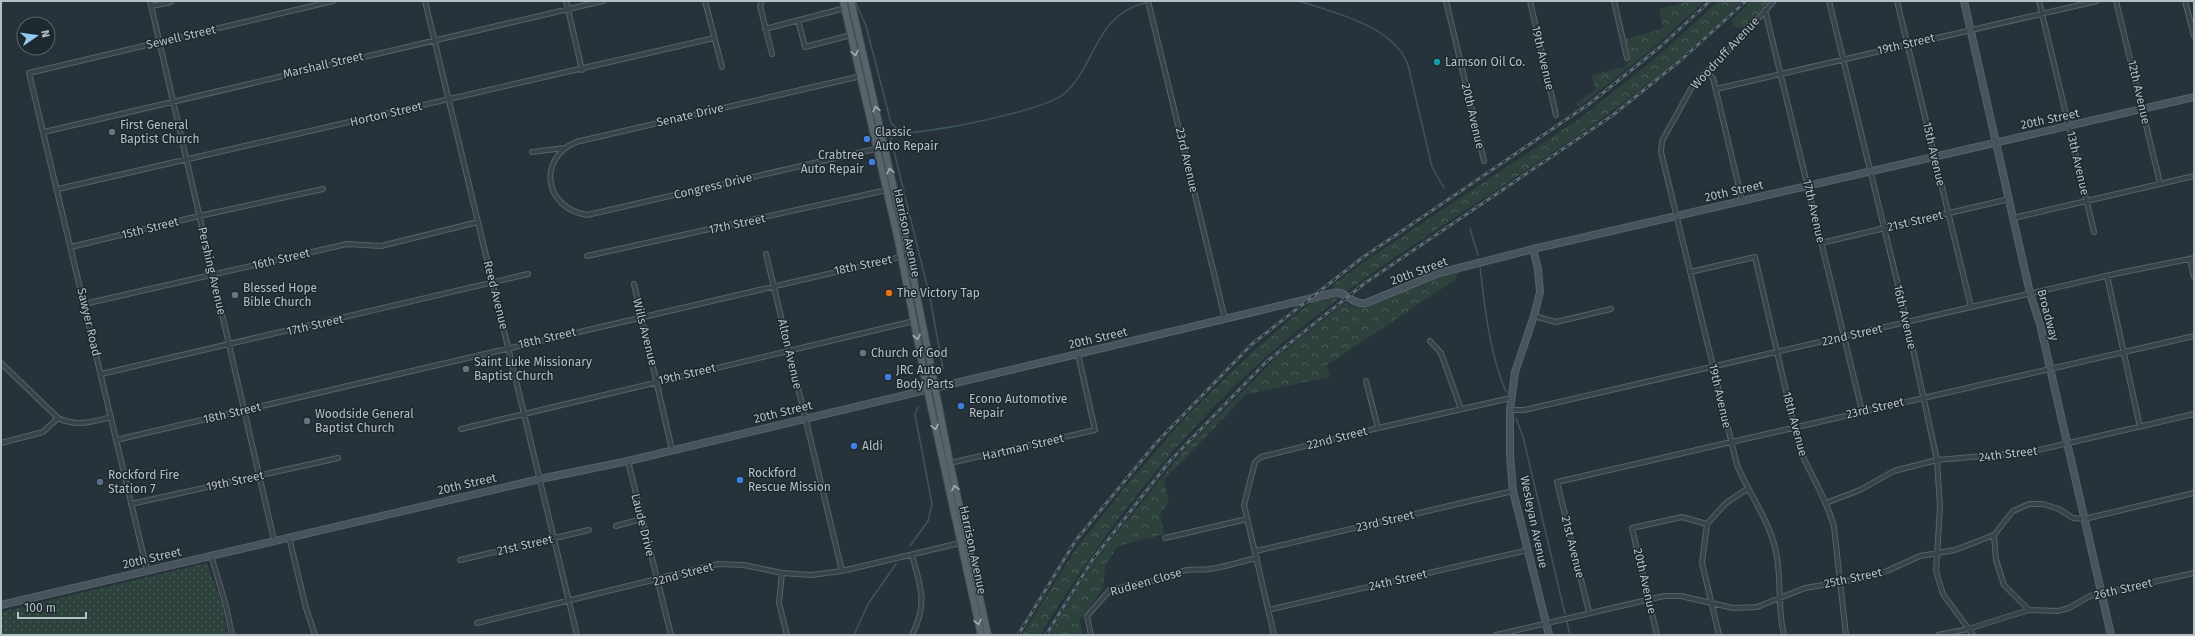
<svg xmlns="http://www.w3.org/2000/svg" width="2195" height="636" font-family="'Fira Sans',sans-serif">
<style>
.grass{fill:url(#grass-dots)}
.forest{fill:url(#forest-crowns)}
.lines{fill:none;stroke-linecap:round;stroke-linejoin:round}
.stream{stroke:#3d5461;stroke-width:1.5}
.street-casing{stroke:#576268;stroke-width:6}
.secondary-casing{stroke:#576268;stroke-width:8}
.primary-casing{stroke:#455056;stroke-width:8}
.street{stroke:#39444a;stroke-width:4}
.secondary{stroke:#48545d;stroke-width:6}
.primary{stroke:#57646a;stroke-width:6}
.rail-casing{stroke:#5d6b73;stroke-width:3}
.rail{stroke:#1e292f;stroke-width:1.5;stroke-dasharray:4.5;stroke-linecap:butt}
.oneway{stroke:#a2adb4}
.culture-dot{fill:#0f9aa8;stroke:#1e292f;stroke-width:1.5}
.worship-dot{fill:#6b7280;stroke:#1e292f;stroke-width:1.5}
.shop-dot{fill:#3f7fe0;stroke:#1e292f;stroke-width:1.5}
.food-dot{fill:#e8710a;stroke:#1e292f;stroke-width:1.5}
.service-dot{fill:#5c6f8a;stroke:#1e292f;stroke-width:1.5}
.labels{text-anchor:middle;stroke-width:3;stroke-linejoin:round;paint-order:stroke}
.street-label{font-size:12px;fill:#b5bfc6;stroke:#1e292f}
.poi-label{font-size:12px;fill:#b5bfc6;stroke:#1e292f;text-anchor:start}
</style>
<defs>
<pattern id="grass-dots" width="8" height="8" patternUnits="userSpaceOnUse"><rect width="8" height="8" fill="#2d423d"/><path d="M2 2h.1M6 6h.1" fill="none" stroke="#495c58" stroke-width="1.8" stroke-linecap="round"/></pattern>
<pattern id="forest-crowns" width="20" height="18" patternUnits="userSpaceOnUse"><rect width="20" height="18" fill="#2d423d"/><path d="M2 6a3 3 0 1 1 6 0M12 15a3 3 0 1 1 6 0" fill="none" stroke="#495c58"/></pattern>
</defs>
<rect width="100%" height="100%" fill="#26333a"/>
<path class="grass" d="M207,563L222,605L227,635H1V612Z"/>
<path class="forest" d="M1690,1H1705L1652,49L1579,107L1577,103L1595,90L1592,75L1624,67L1630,60L1625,39L1658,30L1663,27L1659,9Z
M1719,1H1741C1626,119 1477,196 1346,292L1334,289V284L1364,262L1579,119L1652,61Z
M1751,1H1770L1743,29L1733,26L1732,20Z
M1460,270L1455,280L1327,365L1330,377L1247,394L1164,480L1169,502L1160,513L1164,534L1118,546L1105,566L1103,589L1080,619L1082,635H1049L1096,559L1185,449L1277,357L1346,302L1350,307H1365L1439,277Z
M1333,297H1341C1217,386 1118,506 1040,635H1022L1075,550L1125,487L1182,421L1247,357L1291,318L1312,302Z"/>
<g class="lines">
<path class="stream" d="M855,1L866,26L891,123L898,130L904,133C934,132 1045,111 1065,93C1097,63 1095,15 1145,3
M1299,1C1335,13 1394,26 1408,65L1432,167L1444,188
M898,130L891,139L930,298L943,369
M1470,229L1478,255
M1480,266C1485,309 1489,351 1506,392
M1516,418L1523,437L1565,614
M910,546L928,521L932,504L915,414L918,407
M1567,622L1570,635
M854,635L868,604L896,564"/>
<g class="street-casing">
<path id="street" d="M150,1L274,540
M425,1L577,635
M566,1L582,70
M705,1L722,67
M762,1L760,6L772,54
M1148,1L1225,319
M1446,1L1484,161
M1530,1L1556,115
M1614,1L1627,58
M1774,1L1738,41L1693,85L1662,141L1661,152L1737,465C1749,494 1770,521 1776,552C1782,579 1777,608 1784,635
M1829,1L1907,322L1937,460L1940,507L1936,571L1943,594L1973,635
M1897,1L1971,307
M2039,1L2094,232
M2116,1L2160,183
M2185,1L2194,36
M151,6L171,2
M1765,10L1862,411
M798,20L805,47L851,35
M765,29L845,8
M1707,73L1713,78L1742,200
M861,76L576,142C537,159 544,208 587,215L884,147
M1716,89L2097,1
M44,132L603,1
M532,152L564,148
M58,189L714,38
M2013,218L2194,176
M1821,243L2009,199
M71,247L199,216L323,189
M766,254L842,571
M587,256L887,190
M2190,259L2194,277
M1690,272L1755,257L1799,447C1810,475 1827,499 1834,527L1846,635
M2107,276L2140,427
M634,284L672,450
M84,304L347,244L381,246L478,222
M1534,316L1556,322L1611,309
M1430,341L1441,353L1461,409
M1,363L58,418C76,427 92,422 111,417
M101,374L528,274
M1366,381L1378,428
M1510,410H1524L2119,273L2194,258
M461,429L914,321
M116,440L909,255
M1,443L43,432L58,418
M628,461L671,635
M950,463L1095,430L1078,354
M1826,503L1860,490L1894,471L1937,460L2030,452L2194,414
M131,504L338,458
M616,526L642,519
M1994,535L1996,560L2004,585L2029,610
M289,537L306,608L315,635
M1165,538L1247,519
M1256,551L1513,491
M211,555L226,606L232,635
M912,555C921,589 928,602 912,635
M460,560L589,530
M147,570L29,73L333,1
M782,573L779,603L787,635
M1268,610L1528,550
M1589,612L1557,482L2194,336
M477,623L718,564L744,565L782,573L811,575L842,571L960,543
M1091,635L1087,616L1110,590L1171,577C1186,566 1195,571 1210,569C1226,567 1242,561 1257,558
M1274,635L1244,505L1255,462L1261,457L1378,428L1511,398
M1496,635L1664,596H1681L1733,608L1757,607L1805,588L1864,578L1887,571L1920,556L1955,550L1994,535L2013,511L2029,504H2043L2059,509L2073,518L2084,519L2194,493
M1657,635L1632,528L1682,517L1707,524
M1719,635L1702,563L1707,524L1726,503L1747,489
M1938,635L1968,629L2029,610L2058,611L2069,608L2090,596L2194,573"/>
</g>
<g class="secondary-casing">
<path id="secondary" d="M1964,1L2030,293L2040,324L2111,635
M1533,249L1538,269L1540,292L1534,316L1515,372L1510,410V455L1513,491L1549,635
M1,605L540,479L628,461L1333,293C1346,290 1350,305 1366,303L1439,273L1533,249L2194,97"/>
</g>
<g class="primary-casing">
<path id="primary" d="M843,1L898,240L927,389L981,635
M851,1L909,255L950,463L988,635"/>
</g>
<use href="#street" class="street"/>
<use href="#secondary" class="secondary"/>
<use href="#primary" class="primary"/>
<g class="rail-casing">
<path id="rail" d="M1018,635L1076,540L1156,443L1252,344L1362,258L1589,104L1660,47L1710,1
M1046,635L1093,559L1169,462L1266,362L1365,283L1613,115L1681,60L1746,1"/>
</g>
<use href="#rail" class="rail"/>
</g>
<defs><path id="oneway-chevron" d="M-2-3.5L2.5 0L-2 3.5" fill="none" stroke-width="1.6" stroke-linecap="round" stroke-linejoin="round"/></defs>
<g class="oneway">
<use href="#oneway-chevron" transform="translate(855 53) rotate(77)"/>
<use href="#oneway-chevron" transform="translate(876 109) rotate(-103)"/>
<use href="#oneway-chevron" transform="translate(890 171) rotate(-103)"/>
<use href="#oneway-chevron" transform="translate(917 337) rotate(79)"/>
<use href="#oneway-chevron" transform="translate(935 427) rotate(78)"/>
<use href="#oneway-chevron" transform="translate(955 488) rotate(-102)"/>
<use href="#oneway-chevron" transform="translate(978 622) rotate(77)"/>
</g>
<circle class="culture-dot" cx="1437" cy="62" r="4"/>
<g class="worship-dot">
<circle cx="112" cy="132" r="4"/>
<circle cx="235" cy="295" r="4"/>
<circle cx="863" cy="353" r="4"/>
<circle cx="466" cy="369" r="4"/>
<circle cx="307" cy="421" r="4"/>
</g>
<g class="shop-dot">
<circle cx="867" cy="139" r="4"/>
<circle cx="872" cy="162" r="4"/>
<circle cx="888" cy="377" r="4"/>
<circle cx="961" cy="406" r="4"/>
<circle cx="854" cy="446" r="4"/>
<circle cx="740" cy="480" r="4"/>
</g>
<circle class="food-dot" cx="889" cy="293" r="4"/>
<circle class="service-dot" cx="100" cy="482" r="4"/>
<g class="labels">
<g class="street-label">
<text transform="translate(181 37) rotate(-13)" y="4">Sewell Street</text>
<text transform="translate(1906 44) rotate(-13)" y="4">19th Street</text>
<text transform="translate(1725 53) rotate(-47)" y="4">Woodruff Avenue</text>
<text transform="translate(1543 58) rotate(77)" y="4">19th Avenue</text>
<text transform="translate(323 65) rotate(-13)" y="4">Marshall Street</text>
<text transform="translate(2139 92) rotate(77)" y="4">12th Avenue</text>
<text transform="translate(386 114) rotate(-13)" y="4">Horton Street</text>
<text transform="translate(690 115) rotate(-13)" y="4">Senate Drive</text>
<text transform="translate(1473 116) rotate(77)" y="4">20th Avenue</text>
<text transform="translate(2050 119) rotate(-12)" y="4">20th Street</text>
<text transform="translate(1934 154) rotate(77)" y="4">15th Avenue</text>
<text transform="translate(1187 160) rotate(77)" y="4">23rd Avenue</text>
<text transform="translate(2078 163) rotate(77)" y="4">13th Avenue</text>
<text transform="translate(713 186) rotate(-13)" y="4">Congress Drive</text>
<text transform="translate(1734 191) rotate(-13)" y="4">20th Street</text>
<text transform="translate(1814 211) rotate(77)" y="4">17th Avenue</text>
<text transform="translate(1915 221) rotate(-13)" y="4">21st Street</text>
<text transform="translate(737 224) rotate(-12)" y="4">17th Street</text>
<text transform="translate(150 228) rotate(-14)" y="4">15th Street</text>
<text transform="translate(907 233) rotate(78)" y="4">Harrison Avenue</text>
<text transform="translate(281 259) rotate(-13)" y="4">16th Street</text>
<text transform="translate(863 265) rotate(-12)" y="4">18th Street</text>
<text transform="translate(212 271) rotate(77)" y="4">Pershing Avenue</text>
<text transform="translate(1419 271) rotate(-20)" y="4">20th Street</text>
<text transform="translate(496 295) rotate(76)" y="4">Reed Avenue</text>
<text transform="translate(2048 315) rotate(75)" y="4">Broadway</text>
<text transform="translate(1905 317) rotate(77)" y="4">16th Avenue</text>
<text transform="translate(89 322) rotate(77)" y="4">Sawyer Road</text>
<text transform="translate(315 325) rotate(-13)" y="4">17th Street</text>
<text transform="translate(645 332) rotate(76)" y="4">Wills Avenue</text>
<text transform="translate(1852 335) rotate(-13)" y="4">22nd Street</text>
<text transform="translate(547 338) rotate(-13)" y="4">18th Street</text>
<text transform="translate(1098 338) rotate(-13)" y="4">20th Street</text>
<text transform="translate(790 354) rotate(77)" y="4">Alton Avenue</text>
<text transform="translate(687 374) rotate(-13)" y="4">19th Street</text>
<text transform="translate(1720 396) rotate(77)" y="4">19th Avenue</text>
<text transform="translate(1875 408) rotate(-13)" y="4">23rd Street</text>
<text transform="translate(783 412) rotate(-14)" y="4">20th Street</text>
<text transform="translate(232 413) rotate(-13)" y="4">18th Street</text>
<text transform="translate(1795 424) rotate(75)" y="4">18th Avenue</text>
<text transform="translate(1337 438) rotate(-14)" y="4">22nd Street</text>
<text transform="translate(1023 447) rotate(-13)" y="4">Hartman Street</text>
<text transform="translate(2008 454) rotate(-7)" y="4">24th Street</text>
<text transform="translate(235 481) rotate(-12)" y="4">19th Street</text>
<text transform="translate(467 484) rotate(-13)" y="4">20th Street</text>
<text transform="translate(1385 521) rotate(-13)" y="4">23rd Street</text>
<text transform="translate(1534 522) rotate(78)" y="4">Wesleyan Avenue</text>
<text transform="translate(643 525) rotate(76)" y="4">Laude Drive</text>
<text transform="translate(525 545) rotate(-13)" y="4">21st Street</text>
<text transform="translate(1573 547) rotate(76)" y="4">21st Avenue</text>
<text transform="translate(973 550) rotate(78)" y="4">Harrison Avenue</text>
<text transform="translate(152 558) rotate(-13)" y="4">20th Street</text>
<text transform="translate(683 574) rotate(-15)" y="4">22nd Street</text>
<text transform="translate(1853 578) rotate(-12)" y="4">25th Street</text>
<text transform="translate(1398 580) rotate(-13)" y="4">24th Street</text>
<text transform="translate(1645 581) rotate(77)" y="4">20th Avenue</text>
<text transform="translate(1146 582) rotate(-16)" y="4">Rudeen Close</text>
<text transform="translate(2123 589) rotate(-13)" y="4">26th Street</text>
</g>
<g class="poi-label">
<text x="1445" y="66">Lamson Oil Co.</text>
<text x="120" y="129">First General<tspan x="120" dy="14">Baptist Church</tspan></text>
<text x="875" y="136">Classic<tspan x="875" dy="14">Auto Repair</tspan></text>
<text x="864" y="159" text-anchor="end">Crabtree<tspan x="864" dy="14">Auto Repair</tspan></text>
<text x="243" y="292">Blessed Hope<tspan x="243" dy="14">Bible Church</tspan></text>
<text x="897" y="297">The Victory Tap</text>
<text x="871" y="357">Church of God</text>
<text x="474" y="366">Saint Luke Missionary<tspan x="474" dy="14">Baptist Church</tspan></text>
<text x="896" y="374">JRC Auto<tspan x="896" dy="14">Body Parts</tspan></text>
<text x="969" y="403">Econo Automotive<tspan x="969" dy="14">Repair</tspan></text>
<text x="315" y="418">Woodside General<tspan x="315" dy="14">Baptist Church</tspan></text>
<text x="862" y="450">Aldi</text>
<text x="748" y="477">Rockford<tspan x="748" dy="14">Rescue Mission</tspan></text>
<text x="108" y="479">Rockford Fire<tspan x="108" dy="14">Station 7</tspan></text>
</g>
</g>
<rect width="2195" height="636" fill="none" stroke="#b5bfc6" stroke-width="4"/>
<g transform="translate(36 36) rotate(77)"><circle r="19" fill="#1e292f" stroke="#5a656b"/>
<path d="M0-3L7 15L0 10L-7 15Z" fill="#93caed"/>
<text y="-6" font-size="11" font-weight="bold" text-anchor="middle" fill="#b5bfc6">N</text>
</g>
<path d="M18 612v6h68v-6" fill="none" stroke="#b5bfc6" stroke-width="2"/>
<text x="24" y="612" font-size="12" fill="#b5bfc6" stroke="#1e292f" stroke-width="3" paint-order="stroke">100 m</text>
</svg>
